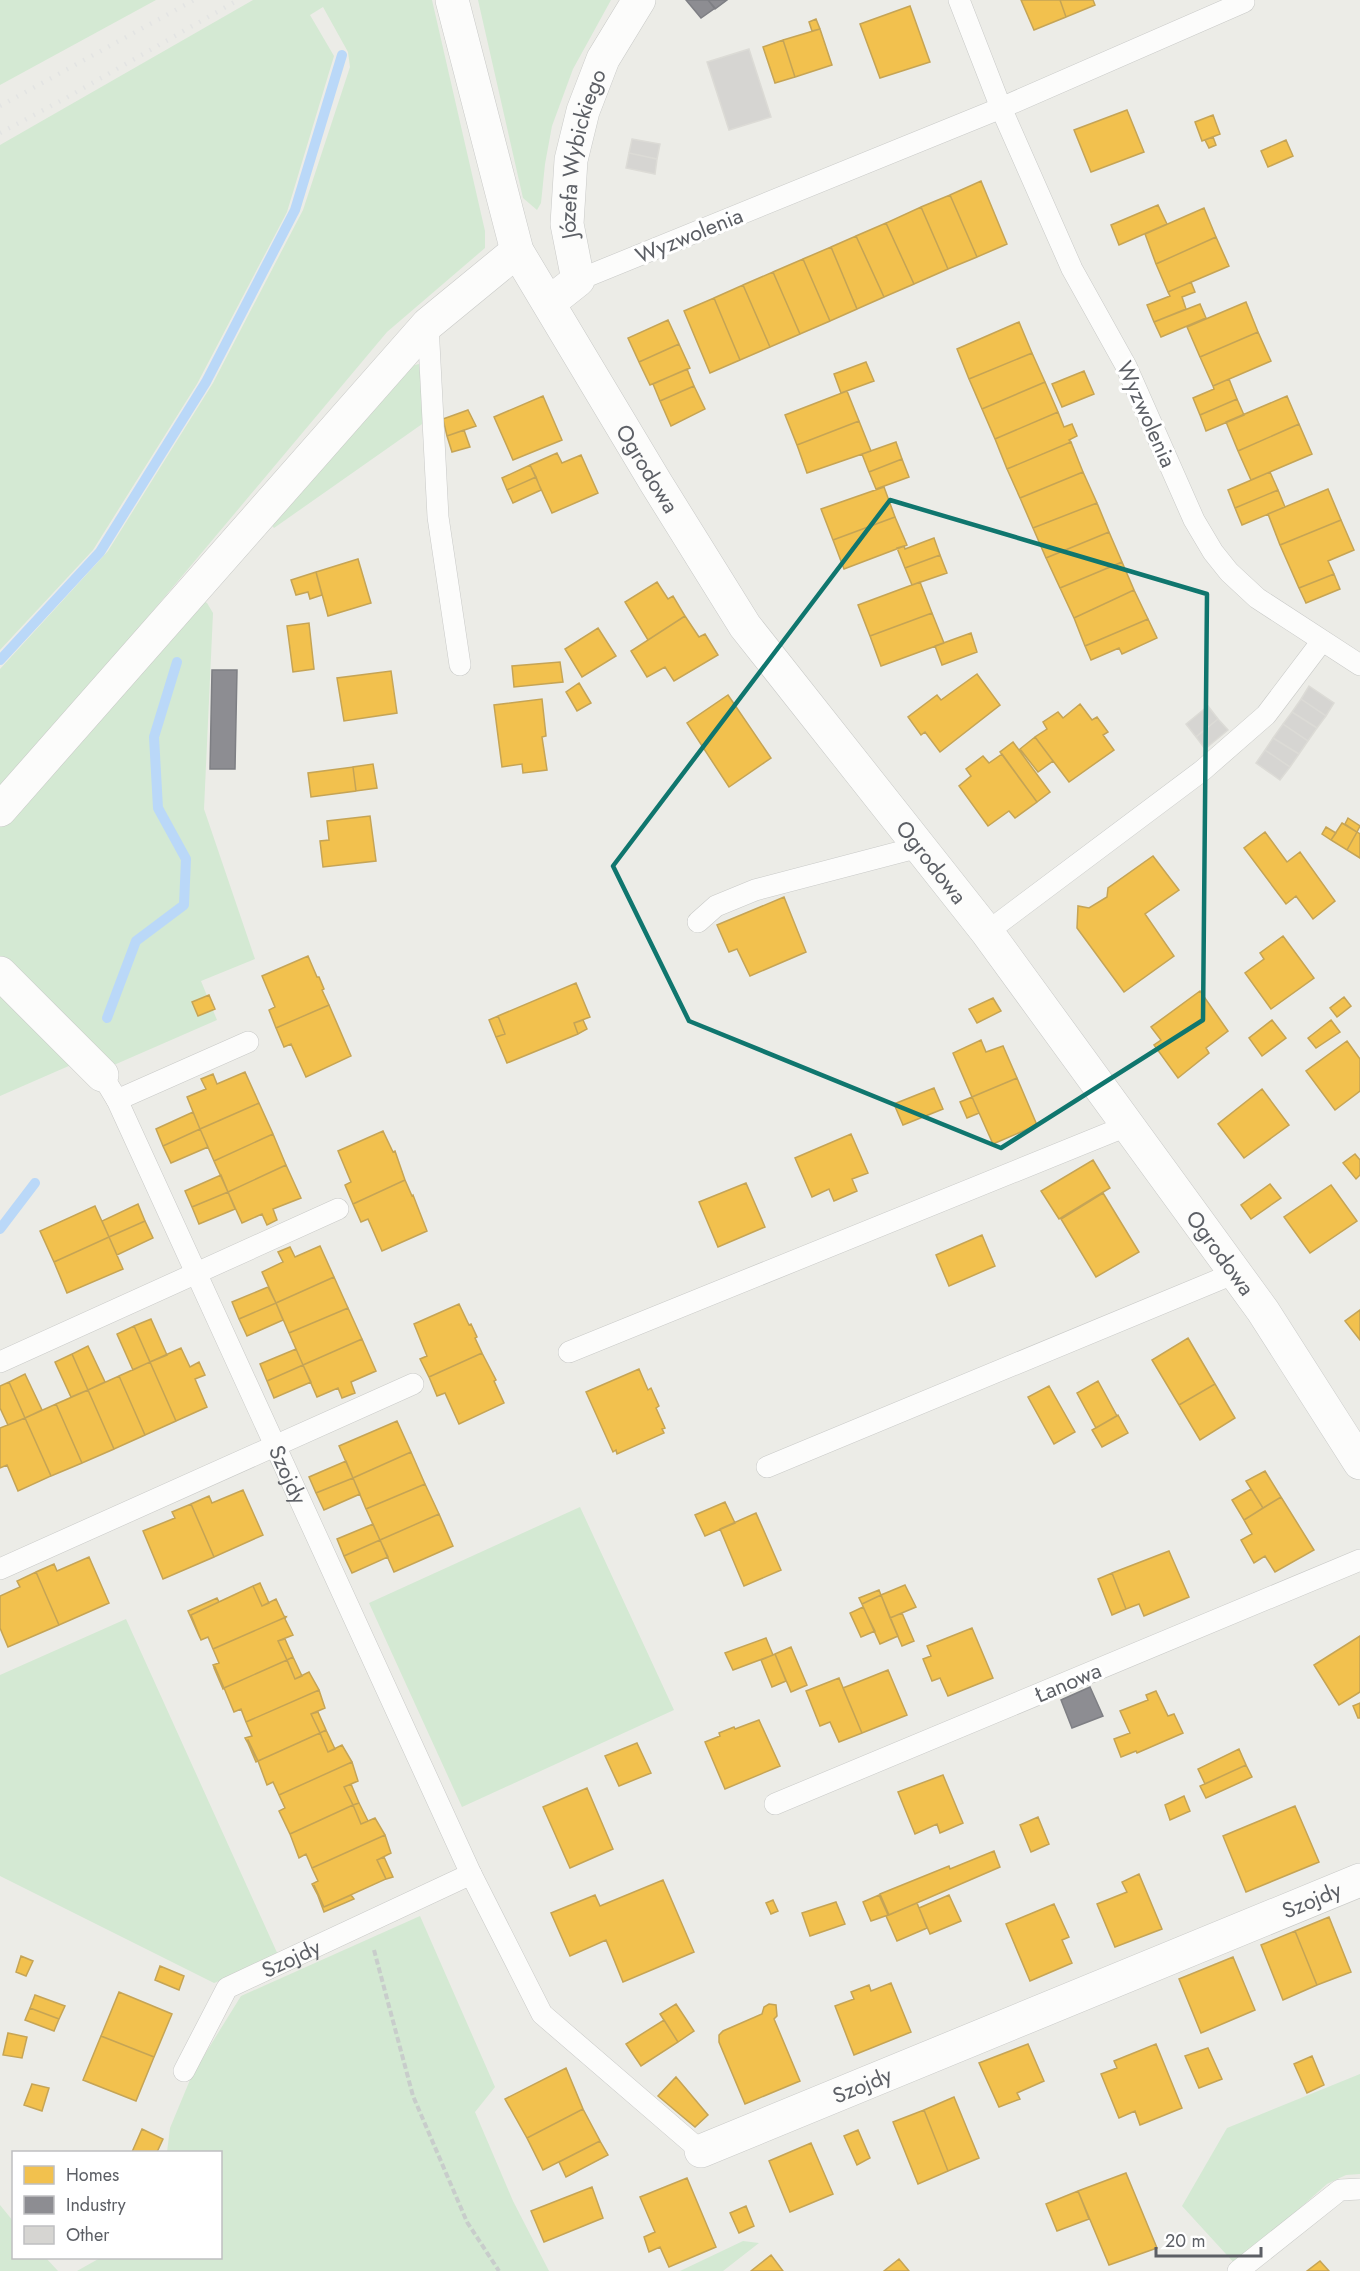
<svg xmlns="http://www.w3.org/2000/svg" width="1360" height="2271" font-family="Jost,sans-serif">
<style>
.green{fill:#d4e9d3}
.homes{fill:#f2c14e;stroke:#c5a455;stroke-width:1.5}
.industry{fill:#8d8d92;stroke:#7e7f84;stroke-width:1.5}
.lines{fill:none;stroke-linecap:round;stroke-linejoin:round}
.stream{stroke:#bad8f8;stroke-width:10}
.building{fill:#d6d5d2;stroke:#dcdbd6;stroke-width:1.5}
.service-casing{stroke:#c8c9c7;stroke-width:22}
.minor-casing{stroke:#c8c9c7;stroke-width:34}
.path{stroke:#c8cdcb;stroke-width:4;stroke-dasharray:6 3;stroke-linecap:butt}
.service{stroke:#fcfcfb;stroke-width:21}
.minor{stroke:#fcfcfb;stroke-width:33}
.rail{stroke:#e3e4e3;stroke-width:4.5;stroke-dasharray:1.5 8;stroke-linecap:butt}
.marked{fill:none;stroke:#0f766e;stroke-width:4.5;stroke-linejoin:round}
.labels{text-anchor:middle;stroke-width:6;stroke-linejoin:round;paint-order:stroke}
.street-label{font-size:22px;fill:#5c5f65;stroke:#fff}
</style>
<rect width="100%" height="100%" fill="#ecece7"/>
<path class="green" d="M0,0H156L0,85Z
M253,0H432L485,231V248L387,332L0,793V669L108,551L213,383L303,210L350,67L348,52L323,7L310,15L334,56L287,212L197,384L93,550L0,650V145Z
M478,0H611L573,69L552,126L545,164L541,203L537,210L523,198Z
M419,364L425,422L274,528L266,519L402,368Z
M196,597L207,603L213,613L204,809L255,959L201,981L217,1020L107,1068L0,965V821Z
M0,990L71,1065L0,1096Z
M580,1507L674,1710L462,1807L369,1603Z
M126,1619L279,1957L214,1983L0,1876V1675Z
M420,1916L495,2087L475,2112L513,2201L549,2271H77L100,2258H220V2152H167L170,2128L192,2075L241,1996Z
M1360,2074V2174L1346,2175L1327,2184L1236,2265L1182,2206L1227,2128Z
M0,2205L13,2221L14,2258H46L58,2271H0Z
M743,2241L759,2243L723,2271H680Z"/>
<path class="homes" d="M1021,0H1060L1066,17L1034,30Z
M1060,0H1093L1095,5L1066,17Z
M910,6L930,62L880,78L860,24Z
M816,19L820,29L812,31L809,22Z
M820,29L832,65L795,77L783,40Z
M783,40L795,77L775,83L763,47Z
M1127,110L1144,152L1091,172L1074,130Z
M1213,115L1220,134L1202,141L1195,122Z
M1213,137L1216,145L1209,148L1205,140Z
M1286,140L1293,156L1268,167L1261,151Z
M981,181L1007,244L977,257L950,195Z
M950,195L977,257L948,269L921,207Z
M1158,205L1167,224L1119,245L1111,225Z
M921,207L948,269L914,284L886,223Z
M1204,208L1216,237L1156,264L1145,234Z
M886,223L914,284L884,297L856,236Z
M856,236L884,297L857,309L831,247Z
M1216,237L1229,266L1168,292L1156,264Z
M831,247L857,309L830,321L803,259Z
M803,259L830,321L800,334L773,272Z
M773,272L800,334L770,347L743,285Z
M1191,282L1195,292L1182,297L1186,309L1154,322L1147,305L1170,296L1168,292Z
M743,285L770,347L740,360L714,298Z
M714,298L740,360L710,373L684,311Z
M1246,302L1258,332L1200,357L1187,327Z
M1200,304L1206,318L1161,337L1154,322Z
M668,320L679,344L639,362L628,338Z
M1019,322L1032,353L969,379L957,349Z
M1258,332L1271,361L1213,386L1200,357Z
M679,344L690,368L650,385L639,362Z
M1032,353L1045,382L982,409L969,379Z
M866,362L874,381L841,393L834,374Z
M687,369L694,386L660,401L653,384Z
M1084,371L1094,394L1062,407L1052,384Z
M1229,379L1237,399L1200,415L1193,398L1214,389L1213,386Z
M1045,382L1058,412L995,439L982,409Z
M694,386L705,409L671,426L660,401Z
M847,391L859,421L797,445L785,415Z
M543,396L562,440L513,460L494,417Z
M1287,396L1299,424L1238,451L1226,422Z
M1237,399L1244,415L1206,431L1200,415Z
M468,410L476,426L447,436L443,419Z
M1058,412L1064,427L1072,424L1077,436L1069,440L1071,442L1007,469L995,439Z
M859,421L871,451L807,473L797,445Z
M1299,424L1312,454L1251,480L1238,451Z
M464,430L470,447L452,452L447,436Z
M896,442L902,459L869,472L862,454Z
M1071,442L1083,472L1020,498L1007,469Z
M557,453L562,463L581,455L598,493L552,513L530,465Z
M902,459L909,477L876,489L869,472Z
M530,465L536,477L507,490L502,478Z
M1083,472L1097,503L1033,528L1020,498Z
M1270,472L1278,490L1235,508L1228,490Z
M536,477L541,490L513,503L507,490Z
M884,487L895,517L833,540L821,509Z
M1328,489L1341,520L1280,545L1268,514Z
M1278,490L1285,507L1242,525L1235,508Z
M1097,503L1109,532L1046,558L1033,528Z
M895,517L907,545L844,569L833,540Z
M1341,520L1354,550L1328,561L1334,574L1299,588L1280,545Z
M1109,532L1122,562L1060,588L1046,558Z
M934,538L940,555L905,568L897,548L904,546L905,549Z
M940,555L947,573L912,585L905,568Z
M358,559L371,603L328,616L316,572Z
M1122,562L1134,590L1074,618L1060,588Z
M316,572L322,595L310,599L308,592L296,595L291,580Z
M1334,574L1340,589L1306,603L1299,588Z
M657,582L668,599L673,596L685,616L648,640L625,602Z
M920,582L932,613L870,636L858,605Z
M1134,590L1148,619L1085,646L1074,618Z
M932,613L944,643L881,666L870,636Z
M685,616L699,637L705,634L718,655L674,681L665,667L647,677L631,651Z
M1148,619L1157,638L1122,654L1119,648L1091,660L1085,646Z
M309,623L314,669L293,672L287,626Z
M598,628L616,656L582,677L565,649Z
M971,633L977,652L942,665L935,646Z
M560,662L563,682L514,687L512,666Z
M391,671L397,713L344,721L337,678Z
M977,674L1000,705L940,752L925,732L921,735L908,717L937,695L941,700Z
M579,683L591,703L577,711L566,692Z
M728,695L771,758L729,787L687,723Z
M542,699L546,736L542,737L547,770L523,773L522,764L502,767L494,705Z
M1080,704L1092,720L1097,717L1108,732L1103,735L1114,750L1069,782L1035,737L1047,729L1043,722L1058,712L1063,718Z
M1035,737L1053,761L1038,772L1020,749Z
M1013,742L1050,792L1037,802L1000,752Z
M1002,754L1037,802L1015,818L1009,811L988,826L959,786L971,776L966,769L983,756L989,763Z
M373,764L377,788L356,791L353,767Z
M353,767L356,791L311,797L308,773Z
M370,816L376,861L323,867L320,841L329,840L327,821Z
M1348,818L1360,826L1357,832L1345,824Z
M1342,823L1357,832L1347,850L1331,840Z
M1326,827L1336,833L1331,840L1322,834Z
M1265,832L1287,862L1300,852L1335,901L1313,919L1296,896L1286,904L1244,848Z
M1357,832L1360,834V858L1347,850Z
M1153,856L1179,890L1145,914L1174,956L1124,992L1077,928L1078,906L1089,908L1107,897L1108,888Z
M784,897L806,952L750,976L737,949L729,952L717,925Z
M1283,936L1314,978L1271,1009L1245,973L1264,959L1260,953Z
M308,956L317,977H319L324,989L322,990L329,1005L276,1028L269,1010L275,1007L262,976Z
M576,983L590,1017L574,1023L578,1034L507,1063L496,1037L505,1034L498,1016Z
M1200,991L1228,1031L1206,1048L1209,1053L1178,1078L1154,1045L1161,1040L1151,1027Z
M209,995L215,1009L198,1016L192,1002Z
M1344,997L1351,1006L1337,1017L1330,1008Z
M993,998L1001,1011L977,1023L969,1009Z
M329,1005L351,1056L306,1077L291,1044L284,1047L276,1028Z
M498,1016L505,1034L496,1037L489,1020Z
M583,1020L587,1029L578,1034L574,1023Z
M1272,1020L1286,1038L1262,1056L1249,1038Z
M1331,1020L1340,1032L1316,1048L1308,1038Z
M981,1040L986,1052L1003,1046L1017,1078L972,1097L953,1053Z
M1347,1041L1360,1059V1091L1335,1110L1306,1071Z
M245,1072L259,1103L200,1129L187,1097L206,1089L201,1079L213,1074L217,1084Z
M1017,1078L1037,1125L993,1144L972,1097Z
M934,1088L943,1109L903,1125L894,1104Z
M1262,1089L1289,1125L1244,1158L1218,1124Z
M972,1097L979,1113L967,1118L960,1102Z
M259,1103L273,1134L214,1161L200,1129Z
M193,1112L200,1129L163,1146L156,1129Z
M200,1129L208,1147L171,1163L163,1146Z
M383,1131L393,1152L395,1151L405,1180L353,1204L345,1185L351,1182L338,1151Z
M273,1134L286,1165L228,1192L214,1161Z
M851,1134L868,1173L852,1179L857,1191L834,1201L829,1189L812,1197L795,1158Z
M1355,1154L1360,1160V1175L1356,1179L1343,1163Z
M1093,1160L1110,1188L1059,1219L1041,1191Z
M286,1165L301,1198L273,1209L277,1220L267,1225L262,1214L242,1223L228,1192Z
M221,1175L228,1192L192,1207L185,1191Z
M405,1180L412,1196L413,1195L427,1231L382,1251L368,1219L361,1222L353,1204Z
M746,1183L765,1227L718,1247L699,1202Z
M1270,1184L1281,1198L1251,1219L1241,1205Z
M1331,1185L1357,1221L1310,1253L1284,1217Z
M228,1192L235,1209L199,1224L192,1207Z
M1103,1193L1139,1252L1096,1277L1061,1219Z
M138,1204L145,1221L109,1237L102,1221Z
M95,1206L109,1237L54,1262L40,1231Z
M145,1221L153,1238L117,1255L109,1237Z
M982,1235L995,1266L949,1286L936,1255Z
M109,1237L123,1269L67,1293L54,1262Z
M320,1246L334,1277L276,1303L262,1272L283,1262L278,1252L290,1247L295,1257Z
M334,1277L348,1308L289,1333L276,1303Z
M268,1287L276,1303L239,1319L232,1302Z
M276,1303L283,1320L247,1336L239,1319Z
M459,1304L469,1325L471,1324L477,1337L475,1338L482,1353L429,1377L420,1359L427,1356L414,1324Z
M348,1308L362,1339L303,1365L289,1333Z
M1360,1310V1340L1345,1321Z
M151,1319L167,1355L150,1362L134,1326Z
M134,1326L150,1362L133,1370L117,1334Z
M1188,1338L1215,1384L1179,1405L1152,1360Z
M362,1339L376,1371L351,1382L355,1393L342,1398L338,1388L317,1397L303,1365Z
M88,1346L105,1382L88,1390L72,1354Z
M181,1348L190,1367L199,1362L205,1375L195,1379L207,1407L176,1421L150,1362Z
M296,1349L303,1365L267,1381L260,1364Z
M482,1353L496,1380L494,1381L504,1403L459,1424L445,1393L437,1396L429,1377Z
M72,1354L88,1390L71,1397L55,1362Z
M150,1362L176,1421L145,1435L119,1376Z
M303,1365L311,1382L274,1398L267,1381Z
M639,1369L648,1390L651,1388L659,1406L656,1408L665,1428L662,1429L664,1433L617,1454L616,1450L613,1452L586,1392Z
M25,1374L42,1410L25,1418L9,1382Z
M119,1376L145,1435L114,1449L88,1390Z
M1098,1381L1117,1416L1096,1428L1077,1393Z
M9,1382L25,1418L8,1425L0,1408V1386Z
M1215,1384L1235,1418L1200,1440L1179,1405Z
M1049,1386L1075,1432L1054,1444L1028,1397Z
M88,1390L114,1449L82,1463L56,1404Z
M56,1404L82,1463L51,1476L25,1418Z
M1118,1415L1128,1433L1102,1447L1092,1430Z
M25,1418L51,1476L18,1491L7,1465L0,1468V1428Z
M397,1421L411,1452L353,1478L339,1446Z
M411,1452L425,1484L366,1509L353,1478Z
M346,1461L353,1478L316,1493L309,1477Z
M1265,1471L1281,1497L1263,1508L1246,1481Z
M353,1478L360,1494L324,1510L316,1493Z
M425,1484L439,1514L380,1540L366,1509Z
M1251,1489L1263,1508L1244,1520L1232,1500Z
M243,1490L263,1535L214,1557L191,1504L209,1496L212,1503Z
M1281,1497L1314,1550L1275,1572L1265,1556L1254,1563L1241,1540L1252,1534L1244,1520Z
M725,1502L735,1523L705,1536L695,1515Z
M191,1504L214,1557L163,1579L143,1531L175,1518L172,1512Z
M756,1513L781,1570L744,1586L720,1529Z
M439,1514L453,1546L394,1572L380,1540Z
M373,1524L380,1540L344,1556L337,1539Z
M380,1540L388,1557L352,1573L344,1556Z
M1169,1551L1189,1597L1144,1616L1139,1604L1126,1609L1112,1573Z
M89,1557L109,1603L59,1625L36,1572L54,1564L57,1571Z
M36,1572L59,1625L8,1647L0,1628V1596L20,1587L17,1581Z
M1112,1573L1126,1609L1112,1615L1098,1579Z
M260,1583L269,1603L262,1606L253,1586Z
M905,1585L916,1607L890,1618L881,1595Z
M253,1586L262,1606L276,1599L284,1616L286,1617L213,1649L208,1637L201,1640L191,1615Z
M879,1590L881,1595L862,1604L859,1598Z
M881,1595L898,1636L880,1644L862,1604Z
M217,1598L219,1602L191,1615L200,1638L188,1611Z
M863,1607L875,1631L861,1637L850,1613Z
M902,1613L914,1641L902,1646L890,1618Z
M286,1617L285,1619L293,1635L278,1641L287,1660L224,1688L213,1665L219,1663L213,1649Z
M972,1628L993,1678L948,1696L940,1678L932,1681L923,1659L931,1656L927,1646Z
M1360,1636V1692L1339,1705L1314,1665Z
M766,1638L773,1655L733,1670L725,1653Z
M285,1639L293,1657L287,1660L278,1641Z
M791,1647L807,1685L791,1692L775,1654Z
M775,1654L786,1681L772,1687L761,1660Z
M293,1657L302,1676L295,1679L287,1660Z
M287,1660L295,1679L309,1672L319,1690L246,1722L241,1709L234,1712L224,1688Z
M215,1667L224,1688L223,1689L214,1668Z
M888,1670L907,1715L862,1733L843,1688Z
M839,1678L862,1733L839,1742L830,1722L820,1726L806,1691Z
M319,1690L325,1708L311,1714L320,1733L258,1761L245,1738L252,1736L246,1722Z
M1156,1691L1168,1716L1174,1714L1183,1733L1137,1753L1136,1751L1121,1757L1114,1739L1130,1733L1120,1711L1148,1700L1146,1695Z
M1360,1703V1718H1358L1353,1706Z
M318,1712L326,1730L320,1733L311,1714Z
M759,1720L780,1766L725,1789L705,1742L720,1736L719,1733L734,1727L735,1729Z
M326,1730L335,1749L328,1752L320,1733Z
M320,1733L328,1752L342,1745L352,1762L279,1795L273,1782L267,1785L258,1761Z
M248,1740L258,1761L256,1762L247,1741Z
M637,1743L651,1773L619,1786L605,1756Z
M1239,1749L1246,1765L1205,1784L1198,1769Z
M352,1762L358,1781L344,1787L353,1805L290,1834L279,1811L285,1808L279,1795Z
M1246,1765L1252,1777L1206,1798L1200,1786Z
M943,1775L963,1823L940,1833L937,1824L915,1834L898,1792Z
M351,1784L359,1803L353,1805L344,1787Z
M587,1788L613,1849L570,1868L543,1807Z
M1184,1796L1190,1811L1170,1820L1165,1805Z
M359,1803L368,1821L361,1824L353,1805Z
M353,1805L361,1824L375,1818L385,1835L312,1868L306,1854L299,1858L290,1834Z
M1295,1806L1319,1862L1246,1892L1223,1836Z
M1038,1817L1049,1844L1031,1852L1020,1825Z
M385,1835L391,1853L377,1860L386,1879L324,1907L312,1884L318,1881L312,1868Z
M994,1851L1000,1867L889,1915L880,1894L949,1866L950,1869Z
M384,1857L393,1877L386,1879L377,1860Z
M1139,1874L1162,1929L1115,1947L1097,1904L1127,1892L1122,1882Z
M663,1880L694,1952L623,1982L606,1940L570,1956L551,1913L595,1895L600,1906Z
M314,1885L324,1907L351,1895L354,1899L324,1912Z
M879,1895L888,1915L871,1921L863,1902Z
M949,1895L961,1921L930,1934L919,1908Z
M773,1900L778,1911L771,1914L766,1903Z
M836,1902L845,1924L810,1936L802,1913Z
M917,1903L927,1928L897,1941L886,1916Z
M1054,1904L1069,1937L1062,1940L1072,1963L1030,1981L1006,1924Z
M1329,1917L1351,1972L1317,1985L1295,1931Z
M1295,1931L1317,1985L1283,2000L1261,1945Z
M21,1956L33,1961L26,1976L16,1972Z
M1233,1957L1255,2010L1201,2033L1179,1979Z
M160,1966L184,1976L179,1990L155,1980Z
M891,1983L911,2032L854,2055L835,2006L854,1999L851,1992L869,1985L871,1991Z
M119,1992L172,2014L154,2057L101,2036Z
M35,1995L65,2006L59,2019L30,2008Z
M676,2004L694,2031L678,2042L660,2014Z
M769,2004L776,2005L777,2016L774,2019L800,2081L745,2104L719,2042V2035L723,2031L762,2014L764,2007Z
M30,2008L59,2019L54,2031L25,2020Z
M664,2020L678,2042L641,2066L626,2044Z
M8,2033L27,2037L22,2058L3,2055Z
M101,2036L154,2057L136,2101L83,2080Z
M1028,2044L1044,2081L1017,2093L1020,2099L999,2107L979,2063Z
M1156,2044L1182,2108L1140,2125L1135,2111L1119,2118L1101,2074L1117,2068L1114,2061Z
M1208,2048L1222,2079L1199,2088L1185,2056Z
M1312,2056L1324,2085L1307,2093L1294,2064Z
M566,2068L583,2109L527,2138L505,2099Z
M676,2077L708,2115L695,2127L658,2096Z
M32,2084L49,2088L42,2111L24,2105Z
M954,2097L979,2158L948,2171L924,2110Z
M583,2109L600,2141L543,2170L527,2138Z
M924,2110L948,2171L918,2184L893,2122Z
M142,2129L163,2139L157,2152H132Z
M858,2130L870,2158L857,2165L844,2136Z
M600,2141L608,2155L566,2177L559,2162Z
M811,2143L833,2194L790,2212L769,2161Z
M1126,2173L1157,2248L1109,2265L1078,2191Z
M687,2178L716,2247L669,2267L660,2247L649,2252L644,2237L655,2232L640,2197Z
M592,2187L603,2218L544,2242L531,2211Z
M1078,2191L1089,2219L1057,2231L1046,2204Z
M746,2206L754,2226L739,2233L730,2213Z
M771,2255L783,2271H751Z
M899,2259L909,2271H884Z
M1320,2261L1329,2271H1307Z"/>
<path class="industry" d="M686,0H708L715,8L701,18Z
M708,0H727L715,9Z
M212,670H237L235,769H210Z
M1090,1687L1103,1716L1072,1728L1061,1700Z"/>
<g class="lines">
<path class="stream" d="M0,660L100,552L206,382L295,210L342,55
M107,1018L136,941L184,905L186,859L158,808L154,737L177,662
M0,1229L35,1183"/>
</g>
<path class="building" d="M749,49L771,117L729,130L707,62Z
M632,139L660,144L657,159L629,153Z
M629,153L657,159L655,174L626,168Z
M1309,686L1334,703L1326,716L1301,699Z
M1301,699L1326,716L1317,728L1292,712Z
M1208,706L1218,719L1196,737L1186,724Z
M1292,712L1317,728L1308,741L1283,724Z
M1218,719L1228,730L1205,749L1196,737Z
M1283,724L1308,741L1299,754L1273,738Z
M1273,738L1299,754L1290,767L1265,750Z
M1265,750L1290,767L1280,780L1256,763Z"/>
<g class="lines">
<g class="service-casing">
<g id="service">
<path d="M959,0L1001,108L1072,269L1126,366L1194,520L1213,552L1229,572L1257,598L1360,665"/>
<path d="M578,280L1001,108L1244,2"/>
<path d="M428,324L438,517L460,665"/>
<path d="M698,922L716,906L755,890L919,847"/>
<path d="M987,932L1203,770L1266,715L1322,641"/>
<path id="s1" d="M102,1075L117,1100L471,1874"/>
<path d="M117,1100L248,1042"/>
<path d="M569,1352L1129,1125"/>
<path d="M0,1362L338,1209"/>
<path d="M767,1467L1235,1273"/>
<path d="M0,1569L413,1384"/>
<path d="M775,1804L1360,1560"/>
<path id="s2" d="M184,2071L227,1988L471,1874L542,2014L701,2151"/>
<path d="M1238,2271L1340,2190L1360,2189"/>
</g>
</g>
<g class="minor-casing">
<g id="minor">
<path id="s3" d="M452,0L517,251L656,483L745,626L987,932L1263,1311L1360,1463"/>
<path id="s4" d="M549,303L578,280L567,224L571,160L583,111L603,59L639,0"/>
<path d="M0,810L428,324L517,251"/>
<path d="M0,973L102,1075"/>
<path id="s5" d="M701,2151L1360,1880"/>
</g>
</g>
<path class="path" d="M374,1950L413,2096L467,2222L499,2271"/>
<use href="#service" class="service"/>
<use href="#minor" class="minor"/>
<path class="rail" d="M0,106L194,0
M0,133L66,98L238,0"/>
</g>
<path class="marked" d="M890,500L1207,594L1203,1020L1001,1148L689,1021L613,866Z"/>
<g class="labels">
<g class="street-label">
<text dy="8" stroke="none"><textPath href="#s4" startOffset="166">Józefa Wybickiego</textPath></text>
<text transform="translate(689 235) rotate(-22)" y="8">Wyzwolenia</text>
<text transform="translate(1147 414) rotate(66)" y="8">Wyzwolenia</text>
<text dy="8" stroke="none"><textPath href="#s3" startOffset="513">Ogrodowa</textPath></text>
<text dy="8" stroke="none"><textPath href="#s3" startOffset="999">Ogrodowa</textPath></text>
<text dy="8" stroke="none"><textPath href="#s3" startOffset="1485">Ogrodowa</textPath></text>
<text dy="8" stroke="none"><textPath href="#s1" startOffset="441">Szojdy</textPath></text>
<text transform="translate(1068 1682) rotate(-23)" y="8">Łanowa</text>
<text dy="8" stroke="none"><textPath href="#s5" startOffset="660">Szojdy</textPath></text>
<text dy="8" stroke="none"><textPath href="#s2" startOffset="164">Szojdy</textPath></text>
<text dy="8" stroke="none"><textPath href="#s5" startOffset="174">Szojdy</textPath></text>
</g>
</g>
<rect x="12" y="2151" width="210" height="108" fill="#ffffff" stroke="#bebfc1" stroke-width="1.5"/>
<rect x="24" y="2166" width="30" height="18" fill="#f2c14e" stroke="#bebfc1" stroke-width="1.5"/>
<text x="66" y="2181" font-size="18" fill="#5c5f65">Homes</text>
<rect x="24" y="2196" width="30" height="18" fill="#8d8d92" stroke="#bebfc1" stroke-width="1.5"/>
<text x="66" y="2211" font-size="18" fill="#5c5f65">Industry</text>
<rect x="24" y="2226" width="30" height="18" fill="#d6d5d2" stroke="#bebfc1" stroke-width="1.5"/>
<text x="66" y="2241" font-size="18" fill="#5c5f65">Other</text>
<path d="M1156 2247v9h105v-9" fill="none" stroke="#5c5f65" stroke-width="3"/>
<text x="1165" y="2247" font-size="18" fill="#5c5f65" stroke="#ffffff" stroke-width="4.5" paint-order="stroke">20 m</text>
</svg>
